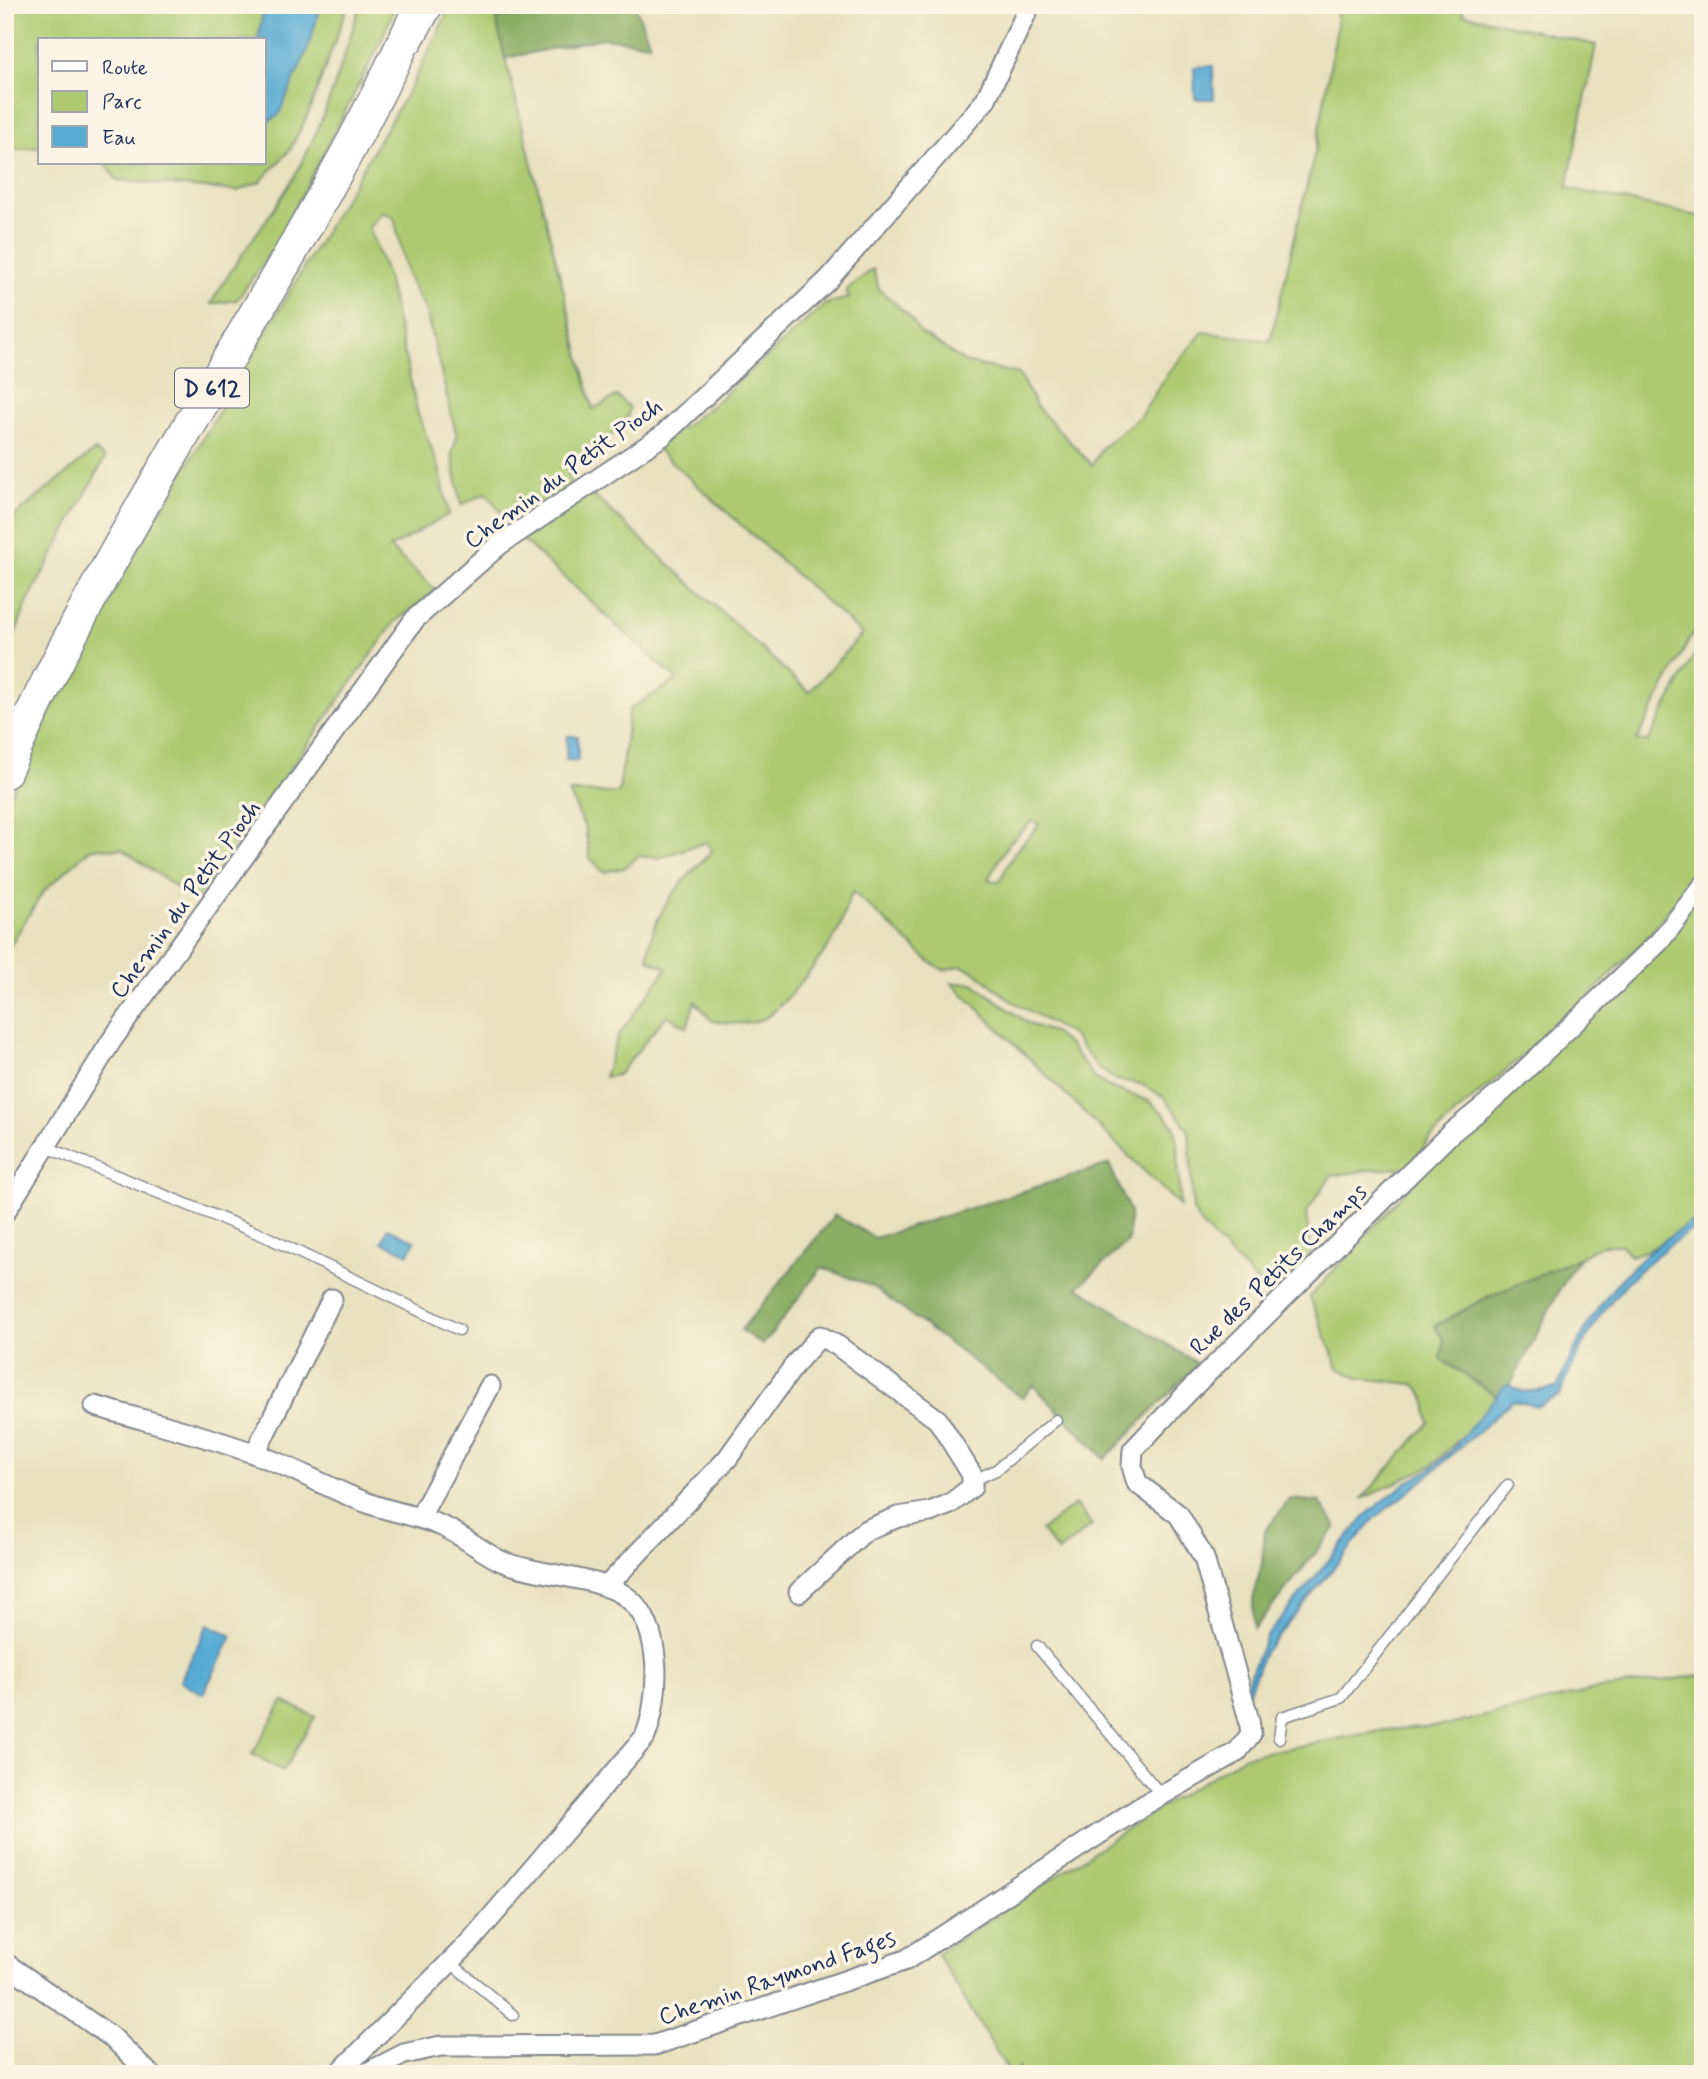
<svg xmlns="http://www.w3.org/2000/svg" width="1708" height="2079" font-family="Mynerve,sans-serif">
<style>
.green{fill:#adca71;stroke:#647c68;stroke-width:2;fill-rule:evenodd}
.forest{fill:#8aae63;stroke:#526e60;stroke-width:2}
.water{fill:#57abd3;stroke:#396d98;stroke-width:2}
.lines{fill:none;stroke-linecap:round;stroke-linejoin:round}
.service-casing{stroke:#82888e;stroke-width:13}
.minor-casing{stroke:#82888e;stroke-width:23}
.trunk-casing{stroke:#82888e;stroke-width:35}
.service{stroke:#fff;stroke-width:10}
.minor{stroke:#fff;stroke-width:19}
.trunk{stroke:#fff;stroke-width:32}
.labels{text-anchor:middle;stroke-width:7;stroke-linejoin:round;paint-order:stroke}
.shield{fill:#fcf5e5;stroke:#5e6a86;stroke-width:2}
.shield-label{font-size:23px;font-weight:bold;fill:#1b2f5e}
.street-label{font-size:24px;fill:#1b2f5e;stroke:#fcf5e5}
</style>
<rect width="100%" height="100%" fill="#fcf5e5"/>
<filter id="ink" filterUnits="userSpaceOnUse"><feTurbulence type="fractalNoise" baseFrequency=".0143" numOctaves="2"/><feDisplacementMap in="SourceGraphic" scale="14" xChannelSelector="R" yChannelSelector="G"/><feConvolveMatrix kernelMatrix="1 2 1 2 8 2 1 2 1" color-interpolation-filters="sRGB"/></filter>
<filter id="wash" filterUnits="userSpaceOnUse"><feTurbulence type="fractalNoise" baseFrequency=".00686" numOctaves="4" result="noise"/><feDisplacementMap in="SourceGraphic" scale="28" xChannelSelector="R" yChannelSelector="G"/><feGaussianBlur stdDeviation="1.57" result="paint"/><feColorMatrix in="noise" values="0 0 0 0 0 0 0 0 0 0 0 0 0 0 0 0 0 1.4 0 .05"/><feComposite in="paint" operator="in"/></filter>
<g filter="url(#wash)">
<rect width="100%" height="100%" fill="#e9e1bd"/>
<path class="green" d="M5,5H348L309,112L290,150L260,182L238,191L117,180L105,163H264V40H40V147L5,151Z
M360,5H396L378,48L274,248L237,300L211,304C236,257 272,217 298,170C326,118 343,61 360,5Z
M451,5H556L496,20L593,409L617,396L630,408L625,425L567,466L571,487L508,521L486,493L461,505L452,453L457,437L426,311L407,275L394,217L382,212L369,227L387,277L418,414L440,471L449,514L390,548L436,590L394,623L196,901L122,849L91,848L43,892L5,954V807L17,779L80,652L136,552L414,81Z
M1337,5H1463V14L1596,45L1567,188L1703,217V614L1636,741H1648L1703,639V865L1642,943L1578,1008L1454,1115L1429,1140L1408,1168L1370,1170L1331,1176L1306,1213L1311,1253L1274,1299L1202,1226L1193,1211L1189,1131L1164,1097L1141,1084L1116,1080L1098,1068L1072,1035L1010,1000L974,971L961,966L943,970L929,961L853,892C845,904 844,918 838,931C830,948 780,1011 765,1018C747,1026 731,1023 712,1021L695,1001L687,1027L667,1015L618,1075L604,1077L618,1036L667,968L648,959C649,915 683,880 712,851L706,842L659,858L638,856L624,868L603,872L590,858L585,828L569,792L619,793L629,709L677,680L522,539L590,492L809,692L862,634L656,448L716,402L825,304L849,298L846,290L873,269L879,289L909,316L920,332L965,362L1019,374L1036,406L1092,465L1102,448L1140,416L1169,372L1203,332L1270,341L1317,143L1337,26ZM1032,821L1039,825L1014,853L999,882L988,879L1009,843Z
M95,450L105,458L29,599L5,659V524Z
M1703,891V1216L1651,1249L1630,1256L1621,1245H1601L1579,1258L1486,1298L1435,1326L1444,1341L1441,1359L1501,1399L1431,1466L1362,1499L1429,1423C1427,1409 1427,1392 1413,1384L1358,1378L1338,1368L1310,1297L1447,1145Z
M952,983H973L1029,1024L1052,1032L1070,1046L1094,1077L1109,1087L1149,1101L1162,1112L1174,1126L1178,1144L1180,1206Z
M1075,1504L1092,1525L1058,1552L1041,1531Z
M1703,1675V2074H1016L1019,2068L1010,2074L937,1954L1172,1800L1245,1756L1385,1730L1449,1725L1595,1690Z
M283,1701L315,1717L283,1771L252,1754Z"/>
<path class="forest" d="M556,5H635L650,44L604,38L505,58L496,19Z
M1109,1164L1130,1212L1128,1241L1078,1287L1198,1364L1105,1459L1033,1385L1022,1398L873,1287L822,1267L763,1345L741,1330L835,1215L875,1238Z
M1579,1258C1548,1303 1531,1354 1501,1399L1441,1359L1444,1341L1435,1326L1486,1298Z
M1290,1499L1320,1502L1336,1527L1254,1629L1253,1599L1262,1563L1265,1531Z"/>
<path class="water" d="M264,5H321L307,51L278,116L264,123V40H258Z
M1213,66L1214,99H1195L1194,67Z
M567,736H578V761L566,760Z
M1703,1216V1223C1629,1268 1591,1315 1560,1395L1538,1406L1512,1401L1425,1479L1375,1518L1265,1651L1247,1696L1245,1687L1266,1637L1337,1550L1367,1514L1406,1483L1430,1470L1452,1450L1506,1384L1524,1392L1557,1388C1589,1309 1627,1257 1703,1216Z
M388,1228L415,1241L409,1254L382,1242Z
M208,1624L232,1636L203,1694L180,1681Z"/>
</g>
<g filter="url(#ink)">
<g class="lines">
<g class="service-casing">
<path id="service" d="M415,47L439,5
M46,1147L267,1237L459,1330
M972,1481L996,1470L1056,1420
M1037,1646L1162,1796
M1279,1738L1282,1717L1341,1698L1508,1485
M450,1962L513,2015"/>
</g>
<g class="minor-casing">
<path id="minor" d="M5,1212L112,1040L415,619L499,545L662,436L828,280L985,101L1030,5
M95,1406C149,1422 206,1435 258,1455C295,1468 329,1489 365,1502C392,1513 420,1515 446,1528C465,1537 482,1552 501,1561C536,1576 602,1576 628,1598C664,1627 660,1699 645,1737L471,1941L338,2074
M255,1453L332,1299
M420,1517L490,1386
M606,1587L727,1459L796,1363L820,1336L838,1346L938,1420L972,1475V1487L950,1504L930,1512L898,1517L866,1530L799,1592
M5,1963L113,2038L150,2074
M365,2074L404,2054L441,2046L655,2045L906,1960L1139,1808L1237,1752L1251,1734L1249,1720L1204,1558L1179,1515L1137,1483L1132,1466L1133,1450L1191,1389L1451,1133L1504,1090L1659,942L1703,886"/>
</g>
<g class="trunk-casing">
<path id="trunk" d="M5,772C122,505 300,270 421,5"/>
</g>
<use href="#service" class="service"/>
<use href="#minor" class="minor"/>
<use href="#trunk" class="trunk"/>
</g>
</g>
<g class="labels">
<rect class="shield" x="175" y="368.5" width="74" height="39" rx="5"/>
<g class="shield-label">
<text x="212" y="396">D 612</text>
</g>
<g class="street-label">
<text transform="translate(563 473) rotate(-36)" y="8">Chemin du Petit Pioch</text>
<text transform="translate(185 899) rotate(-54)" y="8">Chemin du Petit Pioch</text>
<text transform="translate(1278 1269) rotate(-44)" y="8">Rue des Petits Champs</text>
<text transform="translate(777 1977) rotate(-19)" y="8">Chemin Raymond Fages</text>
</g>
</g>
<rect width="1708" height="2079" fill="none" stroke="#fcf5e5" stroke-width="28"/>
<rect x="38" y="38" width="228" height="126" fill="#fcf5e5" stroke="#a2a6af" stroke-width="2"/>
<rect x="52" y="61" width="35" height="10" fill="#ffffff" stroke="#a2a6af" stroke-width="2"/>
<text x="102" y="74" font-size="21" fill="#1b2f5e">Route</text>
<rect x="52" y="91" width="35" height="21" fill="#adca71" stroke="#a2a6af" stroke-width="2"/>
<text x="102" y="108" font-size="21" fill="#1b2f5e">Parc</text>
<rect x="52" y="126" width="35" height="21" fill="#57abd3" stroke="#a2a6af" stroke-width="2"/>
<text x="102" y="144" font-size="21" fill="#1b2f5e">Eau</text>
</svg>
